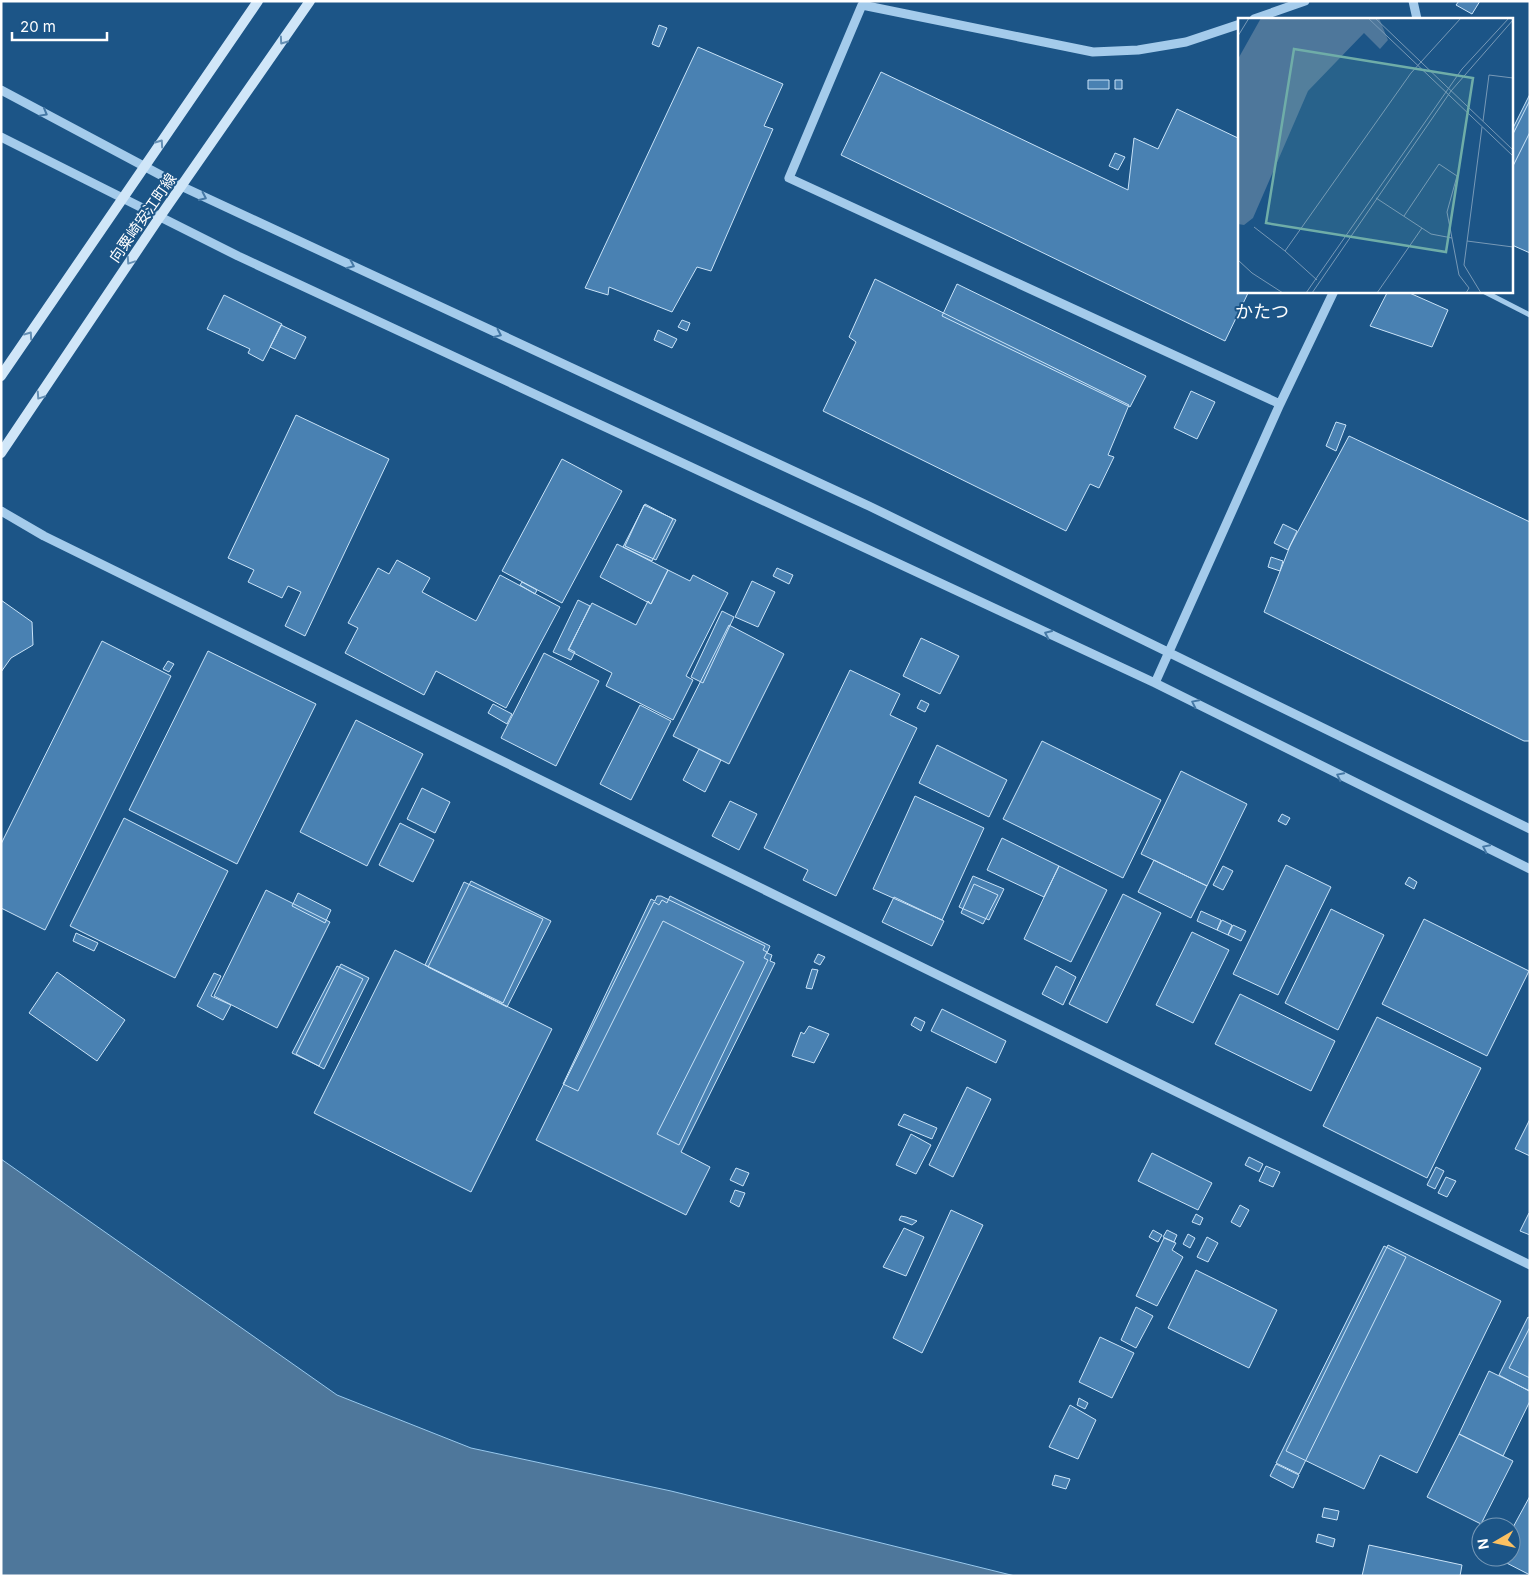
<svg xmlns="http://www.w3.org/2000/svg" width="1531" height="1577" font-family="Inter,'Noto Sans JP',sans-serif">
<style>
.water{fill:#4e779b;stroke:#97c8ed}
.building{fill:#4981b2;stroke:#c9e3f8}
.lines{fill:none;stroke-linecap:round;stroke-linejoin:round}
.minor{stroke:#a4cbeb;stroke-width:5}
.tertiary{stroke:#a4cbeb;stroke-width:9}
.secondary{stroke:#d0e6f8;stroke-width:10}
.oneway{stroke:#648fb4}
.oneway2{stroke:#4578a5}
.labels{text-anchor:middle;stroke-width:4;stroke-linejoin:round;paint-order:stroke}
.street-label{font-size:15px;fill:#fff;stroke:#1c5587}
.quarter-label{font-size:18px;fill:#fff;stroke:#1c5587}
.inset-road{fill:none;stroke:#7799b7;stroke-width:1}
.view{fill:#6fada8;fill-opacity:0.15;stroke:#6fada8;stroke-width:2.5}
.inset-edge{fill:none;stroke:#fff;stroke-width:2.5}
</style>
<rect width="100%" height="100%" fill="#1c5587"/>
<path class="water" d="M1,1159L337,1395L471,1448L671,1491L1015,1576H1Z"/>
<path class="building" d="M1459,1H1480L1472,14L1456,5Z
M659,25L667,28L659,47L652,44Z
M698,47L783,84L764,126L773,129L711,271L697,267L672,312L609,287L608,295L585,288Z
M881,72L1128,190L1134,138L1158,149L1177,109L1240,139V291H1249L1225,341L841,155Z
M1088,80H1109V89H1088Z
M1115,80H1122V89H1115Z
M1530,94V132L1512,168V130Z
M1530,100V253L1512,245V136Z
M1115,153L1125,157L1118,170L1109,166Z
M875,279L1129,405L1108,455L1114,457L1099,488L1090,484L1066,531L823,411L856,342L849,337Z
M957,284L1146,376L1130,407L942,316Z
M1388,291H1405L1448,310L1432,347L1370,326Z
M224,295L282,324L263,361L248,353L250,349L207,329Z
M682,320L690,323L687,331L678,327Z
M281,325L306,337L295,359L270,347Z
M658,330L677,339L672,348L654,340Z
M1191,391L1215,402L1197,439L1174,428Z
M296,415L389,459L305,636L285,626L301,592L288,586L282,598L248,582L254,570L228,558Z
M1336,422L1346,425L1336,451L1326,446Z
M1349,436L1530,522V741H1524L1264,612L1290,546Z
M562,459L622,491L562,603L502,571Z
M645,504L673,519L652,561L623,547Z
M644,505L676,520L656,560L625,546Z
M1283,524L1297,531L1288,550L1274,543Z
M617,544L668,570L651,604L600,577Z
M1271,557L1283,561L1280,571L1268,567Z
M397,560L430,578L422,592L476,621L500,575L560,607L506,708L436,671L424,695L345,653L358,628L348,623L378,568L389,574Z
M777,568L793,575L789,584L773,576Z
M668,570L690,581L693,575L728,593L686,676L693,680L673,720L606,686L612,673L568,650L592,603L636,625L648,601L651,604Z
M752,581L775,592L758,627L735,617Z
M522,582L537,590L535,594L520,585Z
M1,600L32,622L33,645L11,658L1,672Z
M578,600L590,606L569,649L575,652L571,660L553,652Z
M722,611L734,617L703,683L691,677Z
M729,625L784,654L729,764L673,736Z
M921,638L959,656L940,694L903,676Z
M102,641L171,676L45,930L1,908V844Z
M208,651L316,704L237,864L129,810Z
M544,653L599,681L556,766L501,738Z
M168,661L174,664L169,672L163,669Z
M850,670L900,694L890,715L917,728L836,896L803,880L808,870L764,848Z
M921,700L929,704L925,712L917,708Z
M493,704L512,714L507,724L488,713Z
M640,705L671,721L631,800L600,784Z
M356,720L423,754L367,866L300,832Z
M1042,741L1161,800L1123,878L1003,819Z
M937,745L1007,780L989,817L919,783Z
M699,749L721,760L705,792L683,780Z
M1181,771L1247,804L1207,886L1141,854Z
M422,788L450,802L435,833L407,819Z
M915,796L984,828L942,920L873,889Z
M730,801L757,814L739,850L712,836Z
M1282,814L1290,818L1286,825L1278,821Z
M124,818L228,871L175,978L70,926Z
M400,823L434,840L413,882L379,865Z
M1002,838L1059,866L1044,897L987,870Z
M1154,860L1207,886L1191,918L1138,892Z
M1286,865L1331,887L1278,995L1233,974Z
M1059,866L1107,890L1071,962L1024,939Z
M1223,866L1233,871L1223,890L1213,885Z
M973,876L1004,889L989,920L959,907Z
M1409,877L1417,882L1414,889L1405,884Z
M471,881L551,921L507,1007L428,967Z
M464,882L543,919L503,1003L425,965Z
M974,884L998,895L983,924L961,913Z
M266,890L330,922L277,1028L214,996Z
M298,893L331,910L325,923L292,906Z
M1123,894L1161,913L1107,1023L1069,1004Z
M657,896H661L765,946L763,950L767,952L764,958L768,960L679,1145L657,1134L744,962L663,921L578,1091L563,1084L651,899L655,901Z
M670,896L770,946L767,953L772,955L770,961L775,963L681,1152L710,1167L686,1215L536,1140L654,902L659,905L662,900L667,903Z
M894,897L944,921L932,946L882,922Z
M1331,909L1384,935L1338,1030L1285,1003Z
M1201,911L1221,920L1217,930L1197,921Z
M1424,919L1529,971L1487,1056L1382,1004Z
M1222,920L1232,925L1228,935L1217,930Z
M1233,925L1246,931L1241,941L1228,935Z
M1192,932L1229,950L1193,1023L1156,1005Z
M76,933L98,943L94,951L73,941Z
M395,950L552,1029L471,1192L314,1113Z
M818,954L825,957L820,965L814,962Z
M341,964L369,978L324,1069L296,1054Z
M337,966L363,979L319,1066L292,1053Z
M1056,966L1076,977L1063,1005L1042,994Z
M812,969L818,970L812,989L806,988Z
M57,972L125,1020L97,1061L29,1013Z
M214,973L221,976L211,996L231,1005L223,1020L197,1006Z
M1240,994L1335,1041L1311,1091L1215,1044Z
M942,1009L1006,1041L996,1063L931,1031Z
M915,1017L925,1022L921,1031L911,1025Z
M1377,1017L1481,1068L1427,1178L1323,1126Z
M809,1026L829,1034L814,1063L792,1056L801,1032L804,1034Z
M967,1087L991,1099L953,1177L929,1165Z
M904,1114L937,1128L932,1139L898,1125Z
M1530,1119V1156L1515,1149Z
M911,1134L931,1145L916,1174L896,1165Z
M1152,1153L1212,1183L1198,1210L1138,1181Z
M1249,1157L1263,1164L1259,1172L1245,1165Z
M1266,1166L1280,1172L1273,1187L1259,1181Z
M1436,1167L1444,1171L1435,1189L1427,1185Z
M736,1168L749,1173L743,1186L730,1180Z
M1446,1177L1456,1181L1447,1197L1438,1193Z
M735,1190L745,1193L739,1207L730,1202Z
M1240,1205L1249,1210L1240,1227L1231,1222Z
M951,1210L983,1225L922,1353L893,1338Z
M1529,1213H1530V1235L1520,1231Z
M1196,1214L1203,1218L1200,1225L1192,1222Z
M901,1216L906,1217L917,1221L912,1225L899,1220Z
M904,1228L924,1237L906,1276L883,1267Z
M1153,1230L1162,1235L1158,1242L1149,1237Z
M1167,1230L1177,1235L1174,1242L1163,1237Z
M1188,1234L1195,1238L1190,1248L1183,1244Z
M1207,1237L1218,1243L1208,1262L1197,1257Z
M1164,1238L1176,1243L1172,1250L1183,1257L1157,1306L1136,1296Z
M1388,1245L1501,1301L1417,1473L1380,1455L1364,1489L1286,1451Z
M1384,1246L1406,1257L1299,1474L1276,1463Z
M1196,1270L1277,1310L1249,1368L1168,1328Z
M1136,1307L1153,1316L1136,1348L1121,1340Z
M1528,1317L1530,1318L1529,1391L1499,1375Z
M1530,1327V1378L1509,1368Z
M1100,1337L1134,1353L1112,1398L1079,1382Z
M1489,1371L1530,1391V1401L1503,1456L1459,1434Z
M1079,1398L1088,1403L1085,1409L1077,1405Z
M1070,1405L1096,1420L1078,1459L1049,1447Z
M1459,1434L1513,1461L1481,1524L1427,1497Z
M1276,1464L1299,1475L1293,1488L1270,1476Z
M1055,1475L1070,1479L1066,1489L1052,1485Z
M1530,1496V1575L1497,1558L1511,1557V1531Z
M1324,1508L1339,1511L1337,1520L1322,1517Z
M1318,1534L1335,1539L1333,1547L1316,1542Z
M1369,1545L1462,1565L1460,1576H1362Z"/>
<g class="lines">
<path class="minor" d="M1483,291L1530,315"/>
<path class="tertiary" d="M1413,1L1417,19
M1254,19L1305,1
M1240,24L1186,42L1138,50L1093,52L862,5L789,178L1280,404
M1,90L183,187L869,506L1530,829
M1,137L238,256L1155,683L1530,869
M1,511L44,536C540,779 1034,1023 1530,1265
M1155,683L1280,404L1334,291"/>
<path class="secondary" d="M1,376L258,1
M1,453L159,218L310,1"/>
</g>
<defs><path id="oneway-chevron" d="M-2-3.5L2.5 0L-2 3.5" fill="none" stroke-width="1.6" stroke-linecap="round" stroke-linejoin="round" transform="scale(1.25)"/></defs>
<g class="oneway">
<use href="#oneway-chevron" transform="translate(283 41) rotate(125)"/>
<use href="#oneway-chevron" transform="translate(160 143) rotate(-55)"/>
<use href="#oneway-chevron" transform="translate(130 261) rotate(124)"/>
<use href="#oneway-chevron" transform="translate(29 335) rotate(-55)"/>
<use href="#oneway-chevron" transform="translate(40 396) rotate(124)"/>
</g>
<g class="oneway2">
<use href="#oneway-chevron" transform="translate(44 113) rotate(29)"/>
<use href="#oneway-chevron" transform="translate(203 197) rotate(25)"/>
<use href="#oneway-chevron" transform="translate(351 265) rotate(25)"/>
<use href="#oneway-chevron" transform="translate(498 334) rotate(25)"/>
<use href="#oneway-chevron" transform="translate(1048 634) rotate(-155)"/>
<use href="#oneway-chevron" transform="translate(1195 703) rotate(-154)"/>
<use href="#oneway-chevron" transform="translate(1340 776) rotate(-154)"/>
<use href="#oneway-chevron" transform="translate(1486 848) rotate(-154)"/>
</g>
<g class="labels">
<g class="street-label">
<text transform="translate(143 218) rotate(-55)" y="5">向粟崎安江町線</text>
</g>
<g class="quarter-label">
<text x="1262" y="318">かたつ</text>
</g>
</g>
<g transform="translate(1238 18)">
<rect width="275" height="275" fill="#1c5587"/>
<path d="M23,0H141L150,22L142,31L126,15L70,73L15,200L6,207L0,206V41Z" fill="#4e779b"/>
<path class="inset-road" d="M130,0L275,138M137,0L275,132M0,18L11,0M245,103L251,57L275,60M138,180L193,216L214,220M166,198L201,146L219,158L209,194L221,257L231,270L228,275M16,209L47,233M229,223L275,229M0,242L14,255L45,275M79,262L47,233L173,55L223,0M68,275L224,51L271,0M74,275L213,73L275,2M139,275L184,210M243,275L226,247L244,109"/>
<path class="view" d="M56,31L235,60L208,234L28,205Z"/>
<rect width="275" height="275" class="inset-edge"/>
</g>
<rect width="1531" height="1577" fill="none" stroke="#ffffff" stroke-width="5"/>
<g transform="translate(1496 1542) rotate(261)"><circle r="24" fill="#1c5587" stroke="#7799b7"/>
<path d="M0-4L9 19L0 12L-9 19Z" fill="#fcc162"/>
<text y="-8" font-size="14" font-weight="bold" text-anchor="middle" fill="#ffffff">N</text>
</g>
<path d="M12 32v8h95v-8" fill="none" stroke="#ffffff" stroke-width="2.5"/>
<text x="20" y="32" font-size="15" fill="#ffffff" stroke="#1c5587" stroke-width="4" paint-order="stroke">20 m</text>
</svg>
